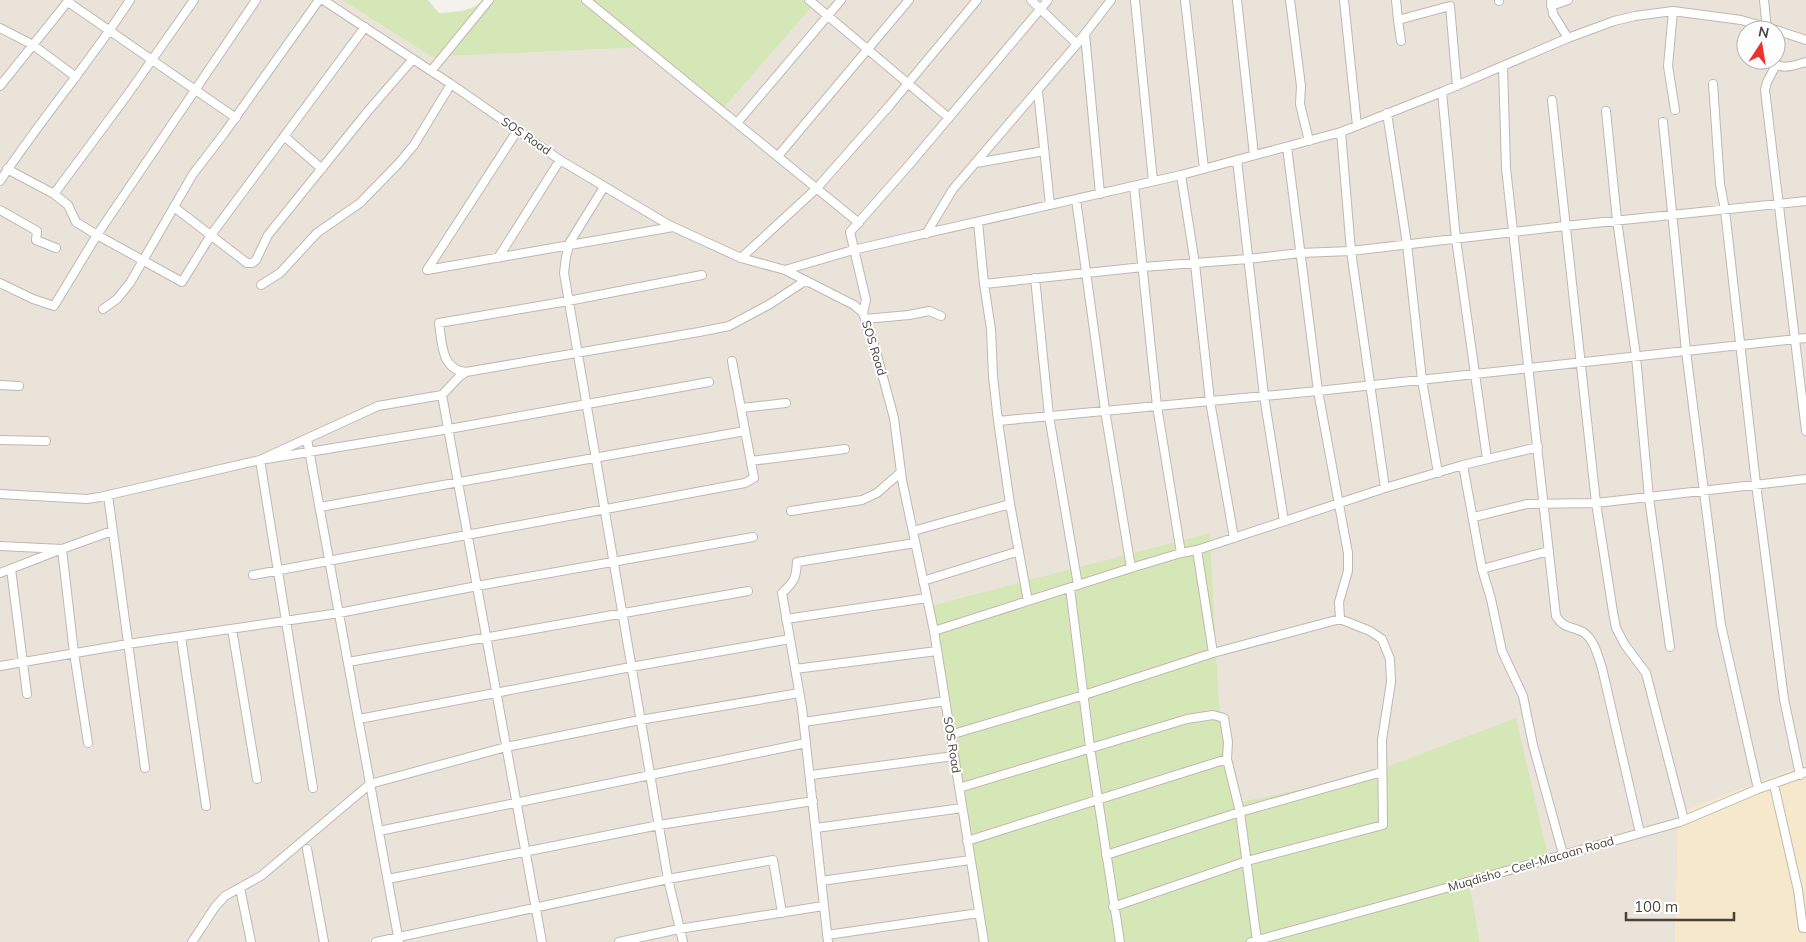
<svg xmlns="http://www.w3.org/2000/svg" width="1806" height="942" font-family="Mulish,sans-serif">
<style>
.residential{fill:#e9e3da;fill-rule:evenodd}
.green{fill:#d6e7b7}
.sand{fill:#f6e9cb}
.lines{fill:none;stroke-linecap:round;stroke-linejoin:round}
.minor-casing{stroke:#c0b8af;stroke-width:10}
.minor{stroke:#fff;stroke-width:8}
.labels{text-anchor:middle;stroke-width:4;stroke-linejoin:round;paint-order:stroke}
.street-label{font-size:12px;fill:#49423a;stroke:#fff}
</style>
<rect width="100%" height="100%" fill="#f5f1ec"/>
<path class="residential" d="M0,0H342L432,57L647,47L720,112L818,0H1806V764L1679,813L1675,942H1480L1470,887L1358,778L1241,803L1219,703L1210,534L930,606L979,942H0ZM1746,30H1776V60H1746Z"/>
<path class="green" d="M342,0H428L439,13C453,12 473,12 482,0H818L720,112L647,47L432,57Z
M1210,533L1219,703L1241,802L1358,778L1516,718L1548,856L1470,887L1480,942H979L930,606Z"/>
<path class="sand" d="M1806,764V942H1675L1678,813Z"/>
<g class="lines">
<g class="minor-casing">
<path id="minor" d="M323,0L451,84L560,160L669,225L741,258L785,270L854,305L863,313L875,348L894,418L902,480L934,631L984,942
M586,0L859,223
M809,0L949,118
M1031,0L1077,44L1111,0
M1135,0L1153,181
M1185,0L1204,169
M1237,0L1254,155
M1290,0L1301,86L1300,104L1309,141
M1344,0L1357,126
M1396,0L1398,20L1450,6L1457,86
M1499,0V1
M1551,0L1553,14L1568,38
M1764,0L1767,30
M68,2L236,118
M1551,6L1568,0
M1673,11L1668,66L1675,110
M1398,20L1401,41
M0,28L33,45L76,77
M1776,30L1806,40
M1085,34L1100,194
M1770,60C1781,71 1792,66 1806,62
M1776,65L1767,82L1765,90L1806,431
M1503,66L1506,168L1556,616C1564,629 1571,626 1583,632C1594,639 1598,656 1602,668L1640,833
M431,71L489,0
M1713,84L1720,184L1725,210L1756,484L1784,699L1800,775
M0,86L69,0
M1038,91L1050,205
M1442,92L1456,239L1487,459
M1552,100L1596,503L1613,612L1616,628L1625,645L1646,673L1684,820
M1606,111L1617,220L1636,356L1649,498L1670,647
M1387,113L1407,244L1422,380L1438,473
M1663,122L1686,351L1721,625L1758,789
M737,123L841,0
M517,131L427,270L673,227
M1341,132L1351,251L1385,488
M284,136L322,169
M778,156L909,0
M1237,160L1264,396L1284,521
M976,163L1044,151
M7,169L54,194L68,205L76,222L97,235L182,282L211,235L365,27
M1181,175L1195,264L1210,401L1234,538
M0,181C41,119 90,62 130,0
M1134,186L1157,406L1181,553
M604,187L570,242L566,257L564,273L668,879L683,942
M54,194L128,94L194,0
M1076,199L1105,410L1131,568
M174,207L247,263H252L256,260L268,235L368,111L413,59
M0,210L37,231L36,240L56,248
M978,222L984,284L1143,267L1248,259L1300,253L1351,251L1565,226L1806,201
M926,234L953,189L1077,44
M498,258L560,160
M741,258L817,188L890,105L977,0
M785,270L853,250L1181,175L1341,132L1442,92L1568,38L1614,21L1635,16L1673,11L1741,20L1776,30
M702,275L568,301L439,323C442,342 441,370 466,372L699,332L729,326L770,304L805,281
M1035,278L1049,416L1078,585
M0,283L33,299L54,306L97,235L256,0
M984,284L991,329L993,376L998,421L1010,504L1028,601
M261,285L280,273L317,233L360,203L399,163L414,145L451,84
M103,309L117,299L130,283L193,174L223,135L319,0
M863,313L866,300L850,232L909,165L1048,0
M865,319L909,315L929,311L941,316
M0,385L19,386
M442,395L542,942
M741,408L786,403
M998,421L1318,391L1806,338
M307,439L399,942
M0,440L46,441
M751,461L845,449
M1463,465L1482,569L1491,599L1502,651L1523,696L1533,745L1563,854
M0,494L87,499L100,497L260,460L449,429L709,382
M108,495L145,768
M320,507L745,431
M791,511L862,500L877,493L901,472
M1474,517L1527,504L1596,503L1806,479
M913,531L1010,504
M0,546L62,549L112,531
M1197,550L1213,653
M11,569L27,694
M1482,569L1549,551
M0,573L62,549L74,653L88,743
M253,575L745,483L754,478L732,361
M923,581L1019,551
M1070,588L1090,747L1120,942
M786,619L927,598
M232,629L257,779
M934,631L1131,568L1181,553L1197,550L1385,488L1463,465L1538,447
M181,637L206,806
M348,662L748,591
M0,666L128,644L339,613L477,586L753,537
M795,669L937,651
M359,719L631,667L790,639
M804,722L945,701
M950,735L1084,695L1213,653L1340,619L1339,602L1348,571V553L1318,391L1287,147
M811,775L954,756
M1774,785L1798,890L1803,928H1806
M313,788L260,460L378,406L442,395L459,377L466,372
M959,788L1187,719L1213,715L1224,718L1228,742L1227,759L1240,812L1257,941
M816,828L962,808
M379,831L806,743
M967,841L1227,759
M307,849L324,942
M1106,855L1240,812L1382,772
M388,879L659,825L813,801
M821,881L970,860
M240,888L251,942
M1113,907L1247,861L1383,825L1382,740L1391,682L1390,659L1382,639L1370,631L1340,619
M827,935L979,913
M192,942L215,907L225,896L261,876L370,784L506,747L640,720L799,693
M376,942L668,879L773,860L782,913
M619,942L679,929L823,906
M828,942L802,708L782,593C794,582 796,579 797,562L915,543
M1251,942L1407,899L1680,822L1758,789L1806,772"/>
</g>
<use href="#minor" class="minor"/>
</g>
<g class="labels">
<g class="street-label">
<text transform="translate(526 136) rotate(34)" y="4">SOS Road</text>
<text transform="translate(874 348) rotate(73)" y="4">SOS Road</text>
<text transform="translate(952 745) rotate(81)" y="4">SOS Road</text>
<text transform="translate(1531 864) rotate(-16)" y="4">Muqdisho - Ceel-Macaan Road</text>
</g>
</g>
<g transform="translate(1761 45) rotate(12)"><circle r="24" fill="#ffffff" stroke="#b6b3b0"/>
<path d="M0-4L9 19L0 12L-9 19Z" fill="#ef3229"/>
<text y="-8" font-size="14" font-weight="bold" text-anchor="middle" fill="#49423a">N</text>
</g>
<path d="M1626 912v8h108v-8" fill="none" stroke="#49423a" stroke-width="2.5"/>
<text x="1634" y="912" font-size="15" fill="#49423a" stroke="#ffffff" stroke-width="4" paint-order="stroke">100 m</text>
</svg>
